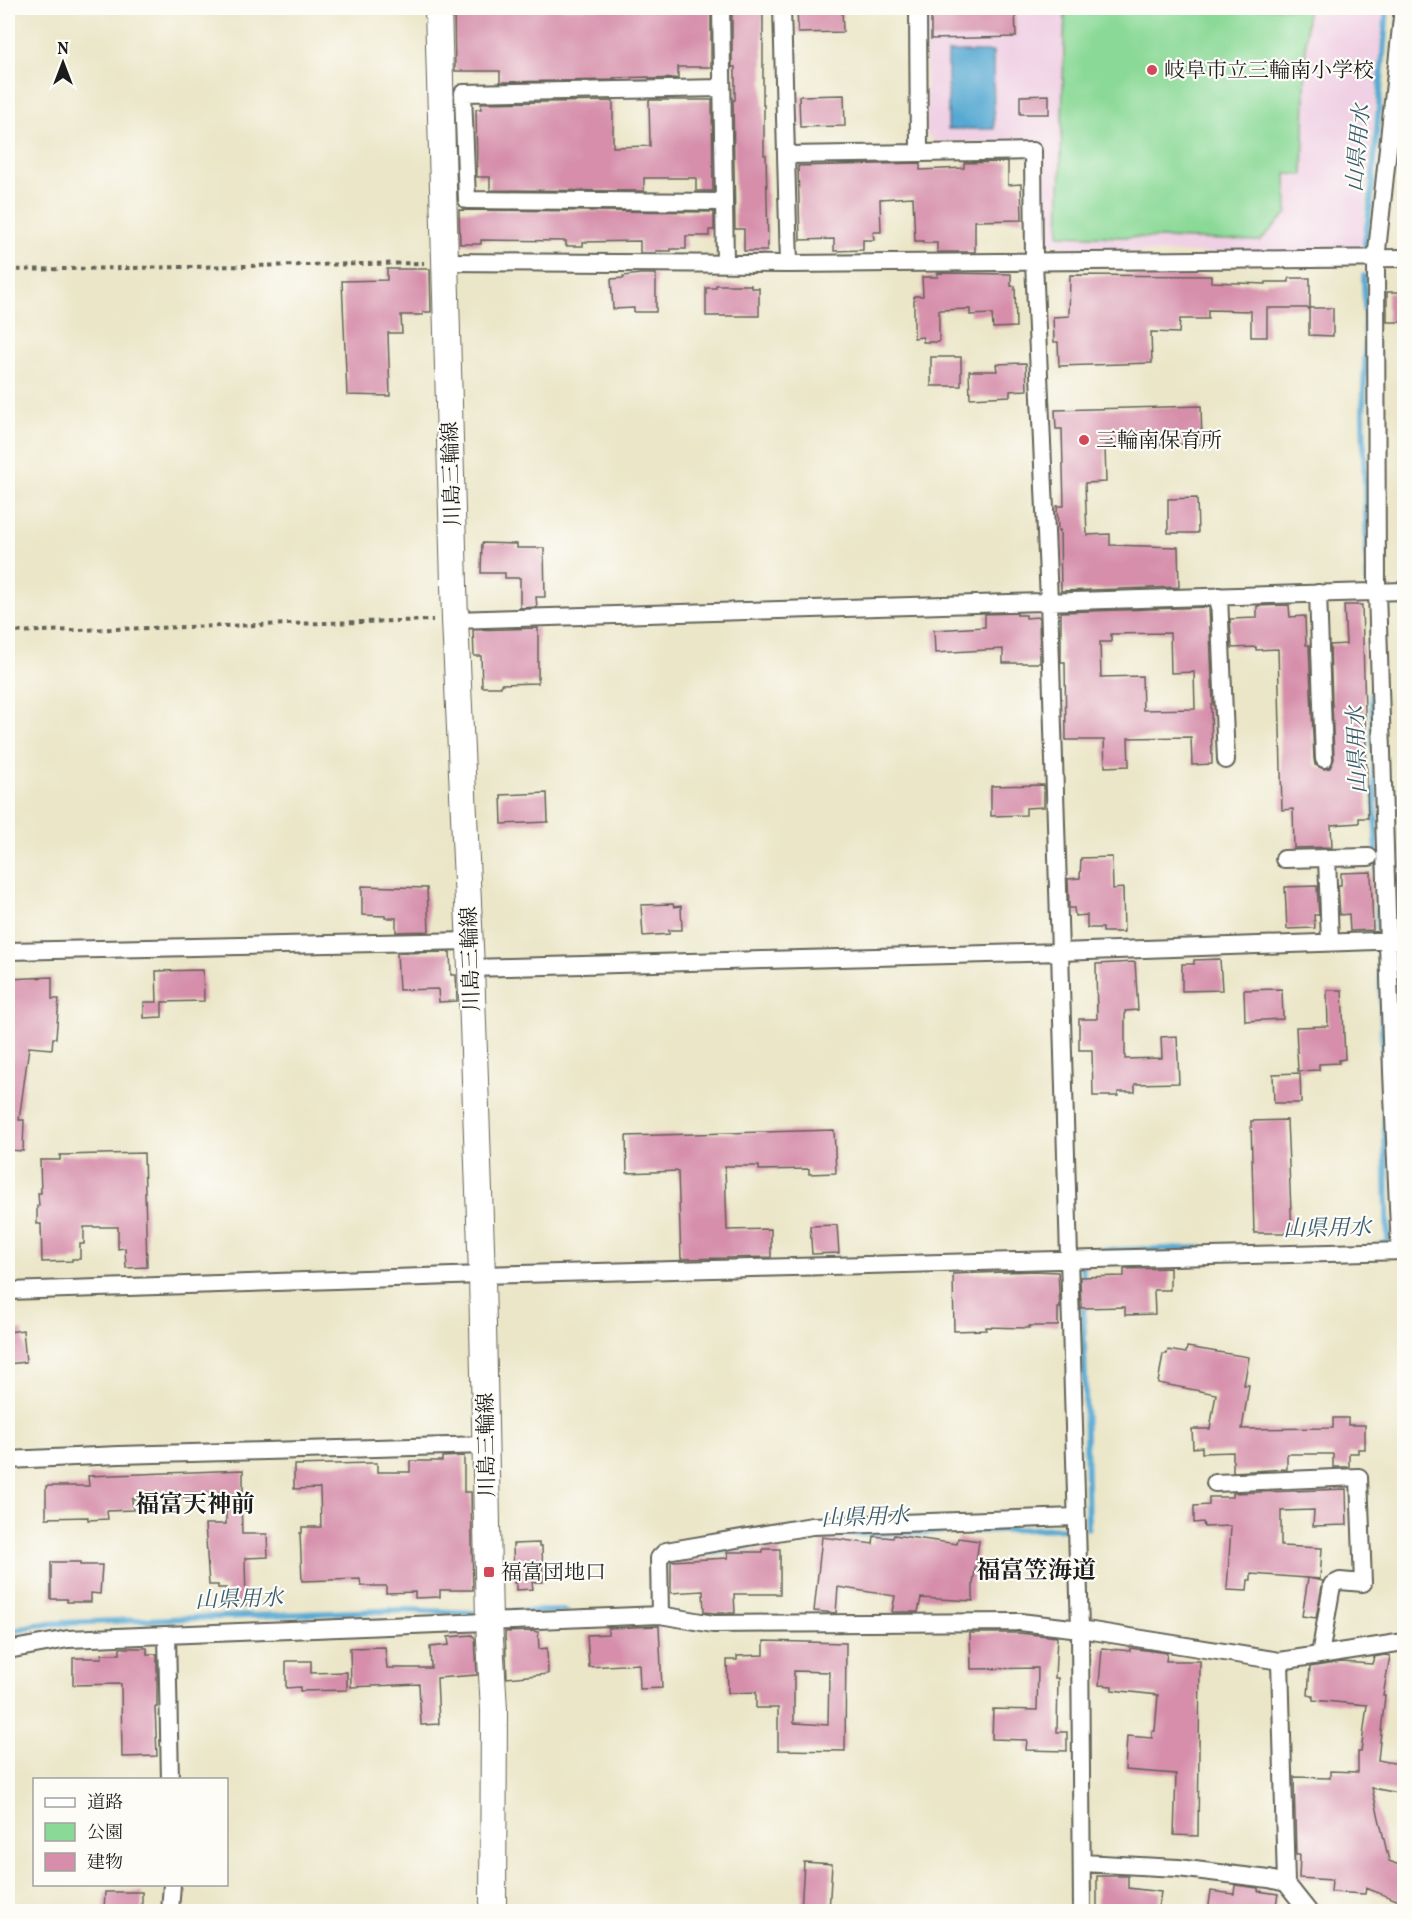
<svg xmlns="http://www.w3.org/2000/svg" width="1412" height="1919" font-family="Vollkorn,'Noto Serif JP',serif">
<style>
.built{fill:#f0d0e4}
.green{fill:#8bd997;stroke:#547a5a;stroke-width:1.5}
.water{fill:#57a9d2;stroke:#3a6277;stroke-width:1.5}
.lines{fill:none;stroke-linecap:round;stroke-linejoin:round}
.stream{stroke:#57a9d2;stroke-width:6}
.building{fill:#d68eaa;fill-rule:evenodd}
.street-casing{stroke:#646358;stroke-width:20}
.primary-casing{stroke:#646358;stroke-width:28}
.path{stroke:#646358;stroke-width:4;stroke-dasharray:4.5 4.5;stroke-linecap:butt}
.street{stroke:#fff;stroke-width:16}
.primary{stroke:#fff;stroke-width:26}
.poi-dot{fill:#d1495b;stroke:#fdfcf7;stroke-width:2}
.labels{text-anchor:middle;stroke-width:4.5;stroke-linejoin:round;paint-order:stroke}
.poi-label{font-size:21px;fill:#1c1c1c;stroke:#fdfcf7;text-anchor:start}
.street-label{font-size:21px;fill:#1c1c1c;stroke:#fdfcf7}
.water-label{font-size:22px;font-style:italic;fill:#375b6e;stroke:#fdfcf7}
.quarter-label{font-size:24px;font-weight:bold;fill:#1c1c1c;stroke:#fdfcf7}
</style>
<rect width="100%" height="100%" fill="#fdfcf7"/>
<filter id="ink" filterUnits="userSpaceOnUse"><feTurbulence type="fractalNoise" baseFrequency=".0167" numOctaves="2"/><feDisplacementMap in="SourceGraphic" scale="12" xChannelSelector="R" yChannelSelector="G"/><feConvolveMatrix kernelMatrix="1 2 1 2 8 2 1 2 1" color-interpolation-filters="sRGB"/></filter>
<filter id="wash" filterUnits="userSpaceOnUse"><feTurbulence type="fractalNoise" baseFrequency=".008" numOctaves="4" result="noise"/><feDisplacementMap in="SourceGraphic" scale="24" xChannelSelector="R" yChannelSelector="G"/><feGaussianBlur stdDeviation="1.35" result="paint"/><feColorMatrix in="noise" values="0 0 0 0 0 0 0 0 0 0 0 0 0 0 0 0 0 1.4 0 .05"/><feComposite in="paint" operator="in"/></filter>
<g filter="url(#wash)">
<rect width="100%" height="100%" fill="#ebe6c8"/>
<path class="built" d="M926,8H1384L1361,255L1067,251L1058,243H1046L1041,142H935L926,133Z"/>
<path class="green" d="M1065,8H1307L1303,175L1286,174L1287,213L1260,241L1059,235Z"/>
<path class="water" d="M948,52H993L994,129H948Z"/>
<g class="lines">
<path class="stream" d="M1365,256V242L1371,200L1387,8
M1364,276L1366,339L1363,413L1368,584
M1372,691L1379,935
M1380,951L1388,1241L1387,1244H1381
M1083,1251L1200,1248
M1082,1262L1083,1282
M1083,1302L1088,1528
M682,1556L818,1535L1070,1528
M494,1612L565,1611
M8,1633L35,1625L63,1623L406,1610L473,1613"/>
</g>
<g id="blocks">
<path class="building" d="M454,8H711V67H678V78L649,79V77L613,78V80L500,82V71H455Z
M732,8H763V105H764V155H766L767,201L768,246H767V251H744V229H735L733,100H735V67H732Z
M797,8H842L843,32L798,33Z
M931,8H1015L1016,37L931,39Z
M844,95L845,126L800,127L799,96Z
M1049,95V114H1020V96Z
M649,100H712L713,191H696V178H644V191L490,190V177H477L476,109H481V103L613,101V147L650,146Z
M1008,162V185L1021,184L1022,220L975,221V252H937V243H923V241H915L913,197L880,199L881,232H873L874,240H863V250L834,251V239L800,240L798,166L920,163V170L964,168V163Z
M459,210L714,212V230H709V236H686V249H671V251H656V253H640V241L583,242V246H566V241L481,240V244H460Z
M387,269H430L431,312H423V315H401L402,333H388L390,396L347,395L342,281L387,280Z
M938,273L1011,274V286H1015L1016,327L993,328L992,314L970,315V309L939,310V342H923V337L914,338V296H923L922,277H938Z
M640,274H656V312H634V308L613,309L611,279L624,278L623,276Z
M1070,275L1211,276V282L1266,284V282H1289V278H1310V308H1267V337H1251V311L1208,310V319H1180L1179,333L1151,332L1152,363L1059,366L1058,342H1054L1053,317L1069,316Z
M716,285H751V288H759V316H706V288H716Z
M1387,292H1404V322H1387Z
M1309,308H1333V336L1309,335Z
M931,357H961V386H931Z
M1026,363L1027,390L1010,391V396L970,398L969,371H997L996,364Z
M1201,406L1202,444L1105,445L1106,482L1085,483L1087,535L1110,534V545L1178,547L1179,587L1061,591L1060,530L1058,531L1057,506H1064L1062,429H1056L1055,410Z
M1197,498L1198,533H1168V499Z
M482,543L517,544V548H544L545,597H536L537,607L520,608V578H505V573H481Z
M1289,605L1290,617L1305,616L1306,645H1309L1314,759L1315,765L1324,769L1330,768L1334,759L1330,645L1346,644L1344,605H1362L1368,818H1359V823L1331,825L1332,847L1294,848L1293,809L1282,810L1278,649L1256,650V647L1232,648L1230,619L1257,618V606Z
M1209,607L1213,704H1211L1212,764L1192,765L1191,737L1128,738L1129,766L1105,767L1104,740H1066L1065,662H1061V612ZM1170,633L1171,673L1194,672L1195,709L1143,710L1142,676L1101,677L1100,642H1111V634Z
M1017,613V615H1026V618L1039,617L1040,663H1003V649L935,653L934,630L985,627V614Z
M538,628V683L501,684V687H482L481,656H474L473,630Z
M1044,785V807L1026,808V815L991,816V786Z
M547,793L548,822L502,824L501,795Z
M1112,857L1113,889L1123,888L1124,932H1103V928H1087V915L1075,916L1074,908H1069L1068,879L1080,878L1081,858Z
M1371,872L1373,930L1350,931L1349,914L1340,915L1338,885H1341V873Z
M362,886L427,888L429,931L396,932V918H385V916L362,915Z
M1317,886L1319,915H1314L1315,928L1287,929L1285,887Z
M673,904L674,907L681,906L682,930H669V934L643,936L641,905Z
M450,952L451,975H456L457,1001L439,1002L438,989L399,990L397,953Z
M1220,959L1222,990L1182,991V964H1194V960Z
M1135,962L1138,1010L1125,1011V1059L1162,1058L1161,1037L1177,1036L1179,1083L1135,1084V1092H1118V1096H1093L1092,1050H1079V1019H1097L1096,964Z
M203,970L204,1001L162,1002V1017L144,1018V1002H157L156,971Z
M52,977V999H59L56,1038H53L52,1049L29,1047L19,1120H24L23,1151L8,1150V1049L10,1007H8V979Z
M1282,989L1283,1019L1245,1021L1244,990Z
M1327,990H1342L1345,1059L1339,1060V1063L1319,1064V1070L1298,1071L1296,1027L1328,1026Z
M1300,1073L1301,1103H1274L1273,1074Z
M1287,1120L1292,1233H1254L1251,1121Z
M834,1130L836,1173L809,1174V1169L759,1170V1166H725L727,1230L771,1229V1257L681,1259L678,1171L627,1173L626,1136Z
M144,1153L147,1267L126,1268L125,1248L118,1249V1227H84V1244H80V1259H72V1261L42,1262L41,1224H37V1206H39L38,1193H41L40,1160H60V1155Z
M837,1225L839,1253L812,1254L810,1226Z
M1170,1268V1290H1154L1155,1314L1125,1315V1307L1081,1308L1080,1277L1124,1276V1269Z
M1035,1271L1058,1272L1060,1308H1058V1326H1029V1328L986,1327V1330L954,1331L953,1274Z
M23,1330L26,1362L8,1364V1332Z
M1187,1347L1249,1357L1244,1385H1249L1242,1429L1333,1428V1418H1348V1425H1365V1449H1358V1453H1349V1467H1333V1454H1287V1469L1233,1472V1452L1202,1453V1447L1193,1448L1192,1429H1210L1216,1394L1158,1383L1163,1354H1167L1168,1350L1186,1353Z
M464,1456V1492H471L473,1590H440V1597L415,1598V1592L386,1593V1586H361L360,1579L302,1581L300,1533H302V1527H321L320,1488L294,1489V1465L371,1463H377V1472H410V1461H442V1457Z
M243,1470V1492H241L242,1534H267L268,1557L245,1558L246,1605H226V1588H218V1585H209L205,1524H226V1492L189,1493V1497L132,1499L133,1510L107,1511L108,1519L88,1520V1517L46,1518V1486H89L88,1476Z
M1346,1489L1347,1525L1313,1526L1314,1510L1281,1511V1546L1322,1548L1320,1579L1251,1574V1580H1248L1247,1591L1227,1590L1231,1526L1204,1527L1203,1522L1194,1523V1506L1209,1505V1497H1233V1493Z
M894,1535L957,1544L958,1538L979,1541L973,1584V1601L921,1598L918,1612H892L895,1596L838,1587L836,1613L814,1611L822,1537L873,1544L874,1536L893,1538Z
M539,1543V1546H542L543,1582H532L533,1589L516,1590V1583H514L513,1544Z
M763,1549H780V1594H734L735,1613H714L704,1612L703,1591L671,1593V1561L728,1558L727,1552H763Z
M51,1562H80V1565H102L100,1594L91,1593V1602H67V1599H51Z
M1308,1578L1323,1581L1316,1618L1302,1616Z
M659,1626L662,1688L640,1689L639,1664L589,1667L587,1635L608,1634V1628Z
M533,1631L538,1632L539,1649L547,1648L548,1674L507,1678L505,1632Z
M970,1633H1019L1057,1637L1055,1678H1058L1057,1732H1067V1751L1026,1750L1027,1740L992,1739L993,1709L1037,1710L1038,1668L971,1669Z
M472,1635L475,1638L477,1675L437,1678L439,1724L421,1725L419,1684L351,1687L350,1648L385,1647L387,1668H431L430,1647L449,1645L448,1637Z
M764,1641L846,1643L845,1751L778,1750V1708H756V1692L728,1693L727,1660H737V1656L764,1655ZM794,1671L829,1672L828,1725L794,1723Z
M120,1648H147V1654H157V1707H155L157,1756L122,1757L121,1684L73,1685V1658H102V1654H120Z
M1102,1648L1130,1651V1648L1167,1653L1166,1661H1200L1198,1836L1174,1835L1176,1774L1125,1770L1127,1736L1152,1738V1731H1155L1158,1695L1112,1690V1686L1099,1685Z
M1385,1655L1390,1656L1383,1696H1385L1378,1760L1404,1765V1794L1372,1788L1389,1861L1404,1867V1903L1366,1888L1365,1894L1331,1892L1332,1880L1299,1878L1300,1855H1296L1294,1777L1330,1778V1771L1358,1772V1752H1361L1367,1705L1313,1700V1696L1308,1695L1310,1667L1341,1662L1372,1664L1374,1657Z
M286,1661H311V1673L347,1672V1690L300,1691V1687L286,1688Z
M804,1862L832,1864L829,1911H801Z
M1097,1876H1128V1888L1161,1892L1158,1911H1097Z
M1235,1885L1258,1888V1891L1278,1894L1275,1911H1208L1211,1891L1234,1894Z
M105,1892H142V1911H104Z"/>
</g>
</g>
<g filter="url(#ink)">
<use href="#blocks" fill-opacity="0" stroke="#646358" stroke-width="1.5"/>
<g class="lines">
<g class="street-casing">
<path id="street" d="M721,8L725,263
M782,8L789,264
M918,8L919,153L1033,151L1034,262L1049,600L1060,952L1080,1629L1082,1912
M722,88L463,93L467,200L724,202
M786,155L919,153
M445,262L789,264L1404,258
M1318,593L1324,759
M1219,596L1226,760
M455,620L1404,591
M1327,858L1330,942
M1284,859L1369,857
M8,951L470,941
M471,968L1060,952L1404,940
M1400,1251L1392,1072L1377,591L1376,260L1403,8
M8,1291L482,1275L1404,1251
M8,1460L119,1455L486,1445
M1215,1483L1359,1477L1363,1583L1340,1581L1332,1585L1320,1655
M660,1615L659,1558L666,1551L812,1526L1076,1517
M167,1635L170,1780
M8,1650L68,1639L660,1615L713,1624L1020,1622L1080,1629L1280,1661L1404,1642
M1280,1661L1286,1883
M1082,1863L1178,1868L1269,1879L1286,1883L1309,1912
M170,1912L172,1884"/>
</g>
<g class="primary-casing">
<path id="primary" d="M438,8L455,620L471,968L482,1275L489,1622L494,1710L493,1912"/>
</g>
<path class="path" d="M8,270L424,263
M8,632L433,620"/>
<use href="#street" class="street"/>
<use href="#primary" class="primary"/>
</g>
</g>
<g class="poi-dot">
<circle cx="1152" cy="70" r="6"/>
<circle cx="1084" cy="440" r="6"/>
<rect x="483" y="1566" width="12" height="12" rx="3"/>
</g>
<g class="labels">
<g class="poi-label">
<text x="1164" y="77">岐阜市立三輪南小学校</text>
<text x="1096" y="447">三輪南保育所</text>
<text x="501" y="1579">福富団地口</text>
</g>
<g class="street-label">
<text transform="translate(451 474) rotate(-92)" y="7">川島三輪線</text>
<text transform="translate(470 959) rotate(-92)" y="7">川島三輪線</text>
<text transform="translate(486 1445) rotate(-91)" y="7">川島三輪線</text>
</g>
<g class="water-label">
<text transform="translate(1357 148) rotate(-85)" y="8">山県用水</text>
<text transform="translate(1356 750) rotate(-92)" y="8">山県用水</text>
<text transform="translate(1327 1227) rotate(-1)" y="8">山県用水</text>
<text transform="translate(865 1516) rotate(-2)" y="8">山県用水</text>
<text transform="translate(239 1598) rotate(-2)" y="8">山県用水</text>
</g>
<g class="quarter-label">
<text x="195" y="1512">福富天神前</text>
<text x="1036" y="1578">福富笠海道</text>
</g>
</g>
<rect width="1412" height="1919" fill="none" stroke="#fdfcf7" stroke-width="30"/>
<rect x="33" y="1778" width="195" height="108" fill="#fdfcf7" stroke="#a3a29f" stroke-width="1.5"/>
<rect x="45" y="1798" width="30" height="9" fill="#ffffff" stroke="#a3a29f" stroke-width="1.5"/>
<text x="87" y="1808" font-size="18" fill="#1c1c1c">道路</text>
<rect x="45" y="1823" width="30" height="18" fill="#8bd997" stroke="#a3a29f" stroke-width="1.5"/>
<text x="87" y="1838" font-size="18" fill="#1c1c1c">公園</text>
<rect x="45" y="1853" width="30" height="18" fill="#d68eaa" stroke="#a3a29f" stroke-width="1.5"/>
<text x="87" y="1868" font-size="18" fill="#1c1c1c">建物</text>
<g transform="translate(63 63)" stroke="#fdfcf7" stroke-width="4.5" paint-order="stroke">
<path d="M0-4.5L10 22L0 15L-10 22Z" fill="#1c1c1c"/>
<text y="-9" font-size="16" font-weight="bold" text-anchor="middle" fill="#1c1c1c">N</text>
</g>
</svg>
